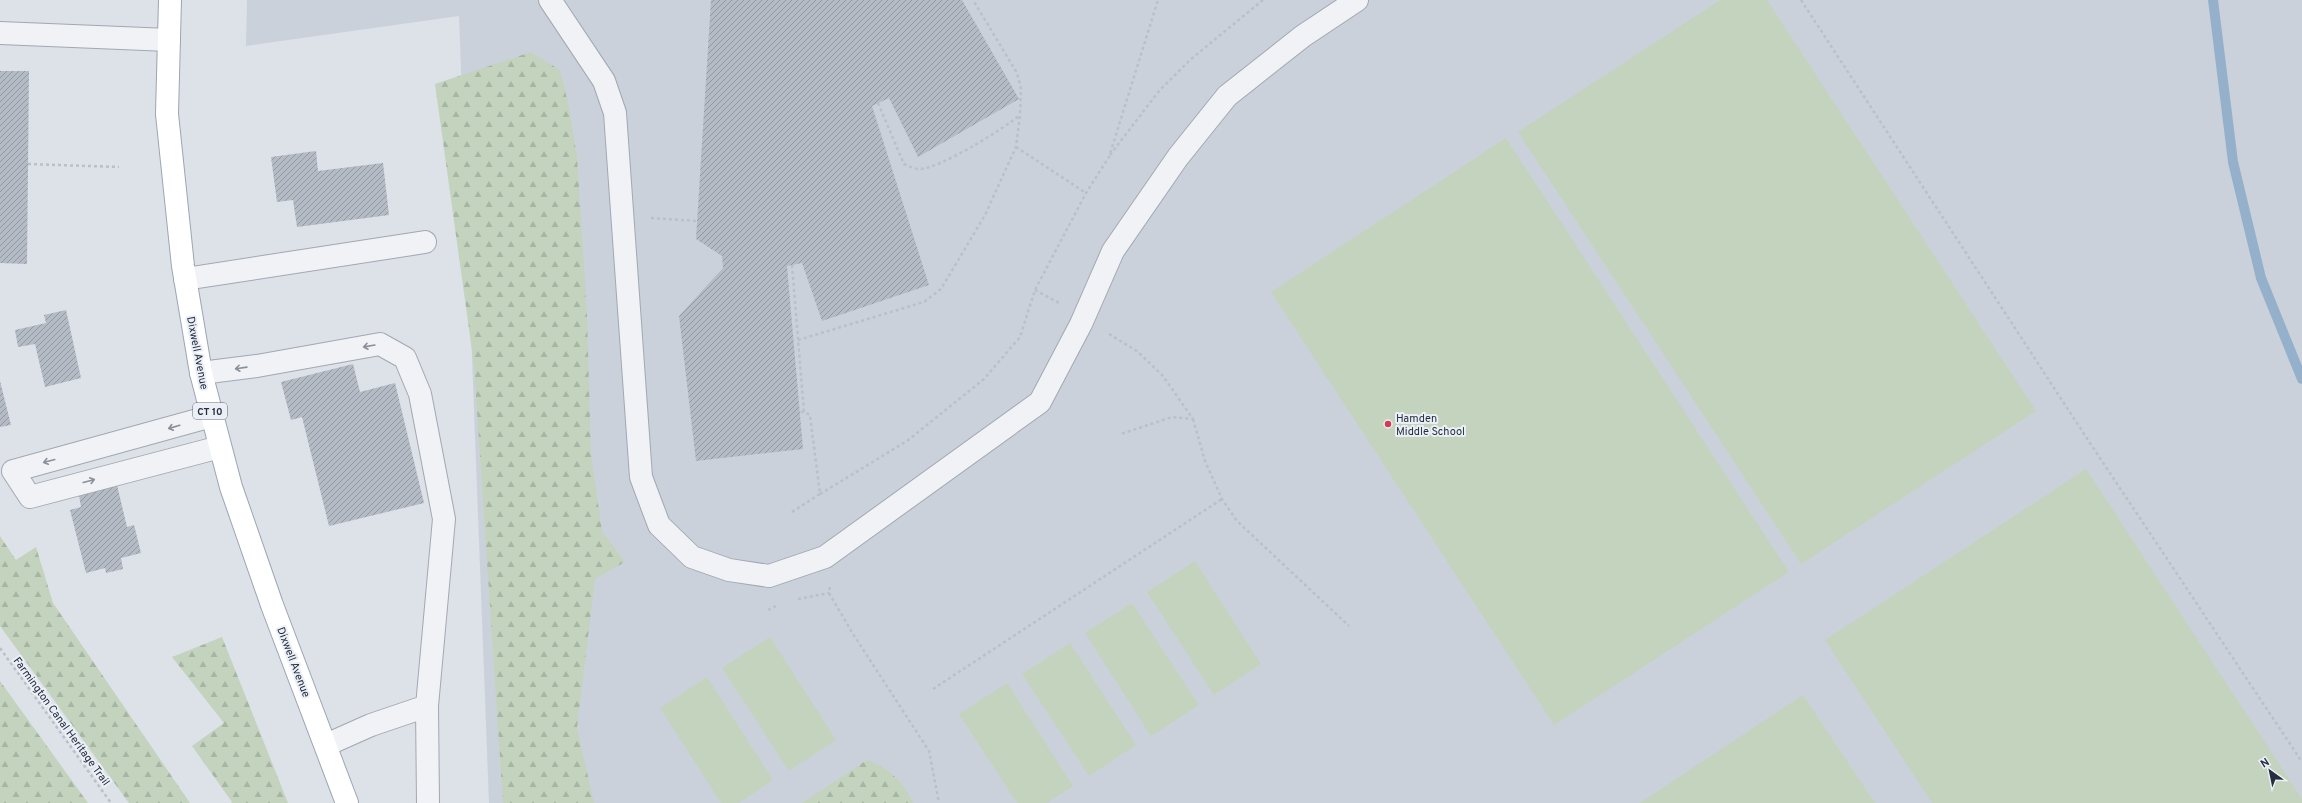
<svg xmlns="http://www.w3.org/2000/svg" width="2302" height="803" font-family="Overpass,sans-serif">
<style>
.built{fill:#cbd1da}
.forest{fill:url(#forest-firs)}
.pitch{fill:#c3d3bd}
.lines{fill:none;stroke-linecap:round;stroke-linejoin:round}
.stream{stroke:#95b0cb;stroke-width:10}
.building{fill:url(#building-hatch)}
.minor-casing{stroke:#a2a8b2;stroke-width:24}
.major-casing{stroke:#9ba6b5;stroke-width:24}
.path{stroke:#bbbfc7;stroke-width:2.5;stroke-dasharray:3 3;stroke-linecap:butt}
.minor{stroke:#f0f2f6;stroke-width:22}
.major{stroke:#fff;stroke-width:22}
.oneway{stroke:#8a909b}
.poi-dot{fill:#d73853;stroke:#ecf0f6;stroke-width:1.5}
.labels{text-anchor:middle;stroke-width:4;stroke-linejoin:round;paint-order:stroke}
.shield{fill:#ecf0f6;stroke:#616977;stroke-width:1}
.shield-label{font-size:10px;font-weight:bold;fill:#252f40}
.street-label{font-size:11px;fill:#252f40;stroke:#ecf0f6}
.poi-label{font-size:11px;fill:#252f40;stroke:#ecf0f6;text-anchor:start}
</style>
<defs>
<pattern id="forest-firs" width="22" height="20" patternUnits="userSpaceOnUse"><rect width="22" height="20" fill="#c3d3bd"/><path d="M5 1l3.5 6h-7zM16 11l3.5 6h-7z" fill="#a7b5a4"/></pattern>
<pattern id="building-hatch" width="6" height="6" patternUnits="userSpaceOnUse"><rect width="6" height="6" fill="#b4bbc5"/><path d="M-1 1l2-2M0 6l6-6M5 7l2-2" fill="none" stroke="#9298a1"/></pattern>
</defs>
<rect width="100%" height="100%" fill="#dde1e8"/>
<path class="built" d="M247,0H2302V803H489L459,16L246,46Z"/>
<path class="forest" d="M531,52L560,70L569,107L577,157L587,314L591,455L602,531L625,562L595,579L577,728L594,803H503L474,365L435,84Z
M0,536L16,560L36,547L53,603L190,803H129L0,626Z
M222,637L288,803H231L232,802L192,746L224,723L172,657Z
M0,681L88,803H0Z
M867,760C887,766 905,783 913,803H802Z"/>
<path class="pitch" d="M1720,0H1767L2036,411L1801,564L1518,132Z
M1506,138L1789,572L1554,725L1271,292Z
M2086,469L2302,799V803H1932L1825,640Z
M1195,561L1261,664L1214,695L1147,592Z
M1132,603L1199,705L1151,736L1085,633Z
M770,637L836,740L789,771L722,668Z
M1070,643L1136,745L1089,776L1022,674Z
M707,677L773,780L739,803H721L660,708Z
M1007,683L1073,786L1047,803H1017L959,714Z
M1803,695L1875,803H1640Z"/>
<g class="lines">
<path class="stream" d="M2213,0L2233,162L2261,278L2302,379"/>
</g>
<path class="building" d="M711,0H962L1019,99L918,157L889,98L872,106L929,285L822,321L802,263L787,266L803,449L696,461L679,316L723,268L722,256L696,239Z
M0,71H29L27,264L0,263Z
M316,151L318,171L383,163L389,215L297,227L293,200L277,202L271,157Z
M66,310L81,378L45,387L35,344L18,347L15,330L46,323L44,315Z
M353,364L360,392L395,383L424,503L329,526L302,417L291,420L281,382Z
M0,381L11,425L0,427Z
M117,485L127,527L134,525L141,553L121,558L123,569L106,573L105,568L86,573L70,510L81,507L79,495Z"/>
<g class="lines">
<g class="minor-casing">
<path id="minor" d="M550,0L604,81L615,113L641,477L659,525L692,557L729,570L769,576L825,557L1040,402L1081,324L1113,251L1178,157L1227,96L1303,36L1357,0
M0,33L169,40
M185,279L425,242
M201,373L257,366L380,344L405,358L420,394L444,519L427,706L371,725L326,745
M212,416L13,471L30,497L220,447
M427,706L428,803"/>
</g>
<g class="major-casing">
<path id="major" d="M170,0L167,114L183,266L201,373L231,487L272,605L347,803"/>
</g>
<path class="path" d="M1801,0L2086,437L2302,762
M878,103L904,164C909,166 914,169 919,169C940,169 1003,129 1020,115
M1016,147L1086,193
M1110,155L1159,91L1191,59L1263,0
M28,164L119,167
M651,218L697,221
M792,265L804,412
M1035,290L1059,303
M1109,334L1137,351L1163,376L1193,419L1172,417L1121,434
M798,340L924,302L941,289L985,215L1016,147L1020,115L1021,89L1017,73L973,0
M1193,419L1205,461L1222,499L1237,521L1349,626
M820,494L907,441L984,379L1020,337L1035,290L1086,193L1109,157L1158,0
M792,512L820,494L810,415L804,412H800
M830,587L829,593L853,634L929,751L939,803
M798,599L829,593
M768,610L776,606
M0,648L111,803
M933,689L1222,499"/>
<use href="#minor" class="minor"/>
<use href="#major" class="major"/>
</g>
<defs><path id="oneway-shaft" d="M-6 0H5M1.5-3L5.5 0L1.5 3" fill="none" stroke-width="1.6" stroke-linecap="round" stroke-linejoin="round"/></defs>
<g class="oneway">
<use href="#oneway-shaft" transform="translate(369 346) rotate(170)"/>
<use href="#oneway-shaft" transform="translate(241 368) rotate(172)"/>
<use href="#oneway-shaft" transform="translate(174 427) rotate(164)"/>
<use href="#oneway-shaft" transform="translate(49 461) rotate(165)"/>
<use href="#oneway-shaft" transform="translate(89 481) rotate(-15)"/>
</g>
<circle class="poi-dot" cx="1388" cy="424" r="4"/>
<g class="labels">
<rect class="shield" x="193" y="403" width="34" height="16" rx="3"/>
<g class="shield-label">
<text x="210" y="415">CT 10</text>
</g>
<g class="street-label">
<text transform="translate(198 353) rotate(79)" y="4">Dixwell Avenue</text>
<text transform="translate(294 662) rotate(69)" y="4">Dixwell Avenue</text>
<text transform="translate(62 721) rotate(54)" y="4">Farmington Canal Heritage Trail</text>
</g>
<g class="poi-label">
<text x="1396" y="422">Hamden<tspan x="1396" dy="13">Middle School</tspan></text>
</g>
</g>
<g transform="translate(2270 771) rotate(327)" stroke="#ecf0f6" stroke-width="3" paint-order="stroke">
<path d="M0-3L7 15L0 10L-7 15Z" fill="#252f40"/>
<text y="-6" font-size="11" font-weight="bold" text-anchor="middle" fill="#252f40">N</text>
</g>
</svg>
